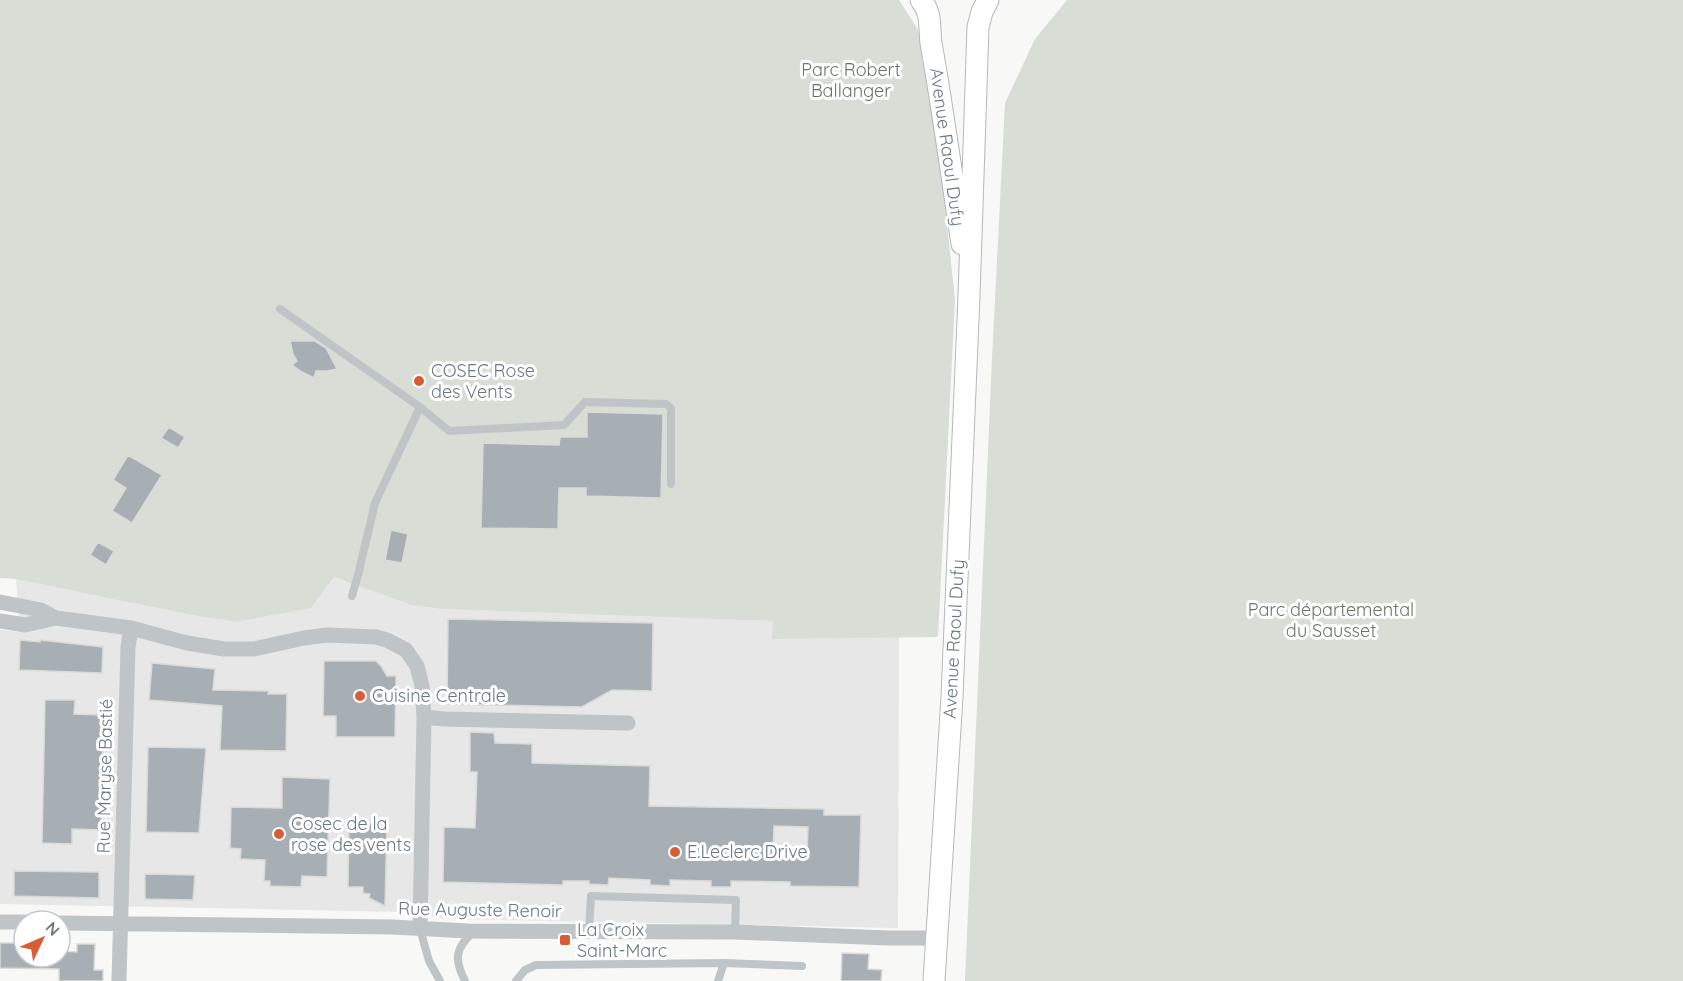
<svg xmlns="http://www.w3.org/2000/svg" width="1683" height="981" font-family="Quicksand,sans-serif">
<style>
.built{fill:#e6e7e6}
.green{fill:#d8ddd5}
.building{fill:#a7afb4;stroke:#dadad8;stroke-width:1.5;fill-rule:evenodd}
.lines{fill:none;stroke-linecap:round;stroke-linejoin:round}
.secondary-casing{stroke:#b4b9bd;stroke-width:23}
.lane{stroke:#bfc4c7;stroke-width:8}
.street{stroke:#bfc4c7;stroke-width:15}
.secondary{stroke:#fff;stroke-width:21}
.poi-dot{fill:#d85d36;stroke:#fff;stroke-width:2}
.labels{text-anchor:middle;stroke-width:6;stroke-linejoin:round;paint-order:stroke}
.park-label{font-size:18px;fill:#667764;stroke:#fff}
.street-label{font-size:18px;fill:#697884;stroke:#fff}
.poi-label{font-size:18px;fill:#697884;stroke:#fff;text-anchor:start}
</style>
<rect width="100%" height="100%" fill="#f8f8f6"/>
<path class="built" d="M334,577L411,605L441,609L773,621V639L899,637L898,928L446,919L403,912L0,904V630L20,632L16,579L236,622L311,608Z"/>
<path class="green" d="M0,0H899L917,28L931,72L955,300L938,637L772,639L773,621L441,609L411,605L334,577L311,608L237,622L198,616L16,579L0,578Z
M1067,0H1683V981H965L992,359L1005,103L1035,39Z"/>
<path class="building" d="M290,341H315L326,348L337,369L327,371H316L314,378L302,372L292,365L297,361L293,354Z
M587,412L663,414L661,498L586,496V488H559L558,529L481,528L483,443L559,445L560,437H587Z
M169,427L185,437L178,448L161,438Z
M128,455L162,475L132,523L112,511L126,488L113,480Z
M391,530L408,534L402,563L385,560Z
M98,542L114,551L106,565L90,555Z
M448,619L653,623L652,691L612,690L582,707L447,704Z
M20,640L40,642V640L103,647L102,673L19,670Z
M324,661H376L381,666L387,676H396L395,737H336V716H323Z
M152,663L215,669L213,690L269,691L268,694H287L286,751L220,750L222,706L149,700Z
M45,700H75L74,714L103,715L101,830L72,829V844L42,843Z
M470,732L494,733L495,743L532,744V763L650,766L649,806L824,809V815H861L859,887L790,886V882L731,881V887H711V881L670,880V886L650,885V880L609,878L608,885L589,884V881H563V885L443,882L444,827L475,828L477,772H470ZM774,826L808,827L807,856L773,854Z
M148,747L206,748L199,833L146,832Z
M282,777L330,779L327,877L302,876L301,887L270,886V881H264L265,860L240,859L241,849L230,848L231,807L282,808Z
M349,823H387L385,906L369,898L370,894L363,893V887H348Z
M14,871L99,872V898L14,896Z
M145,874L195,875L193,900L145,899Z
M0,943H24V957H60V951L77,952V944H95L94,970H103V981H59V969L0,968Z
M842,953L869,954L868,969L882,970L881,981H841Z"/>
<g class="lines">
<g class="secondary-casing">
<path id="secondary" d="M921,0C932,13 929,27 931,43C943,110 952,177 962,244
M934,981L952,697L969,296L978,27L982,12L988,0"/>
</g>
<path class="lane" d="M280,309L420,407L375,503L358,575L352,596
M420,407L449,431L564,425L585,402L666,404L671,408V484
M420,929L429,961L440,981
M589,931L591,896L736,900L735,932
M465,981C454,959 455,949 473,932
M516,981L525,970L536,965L724,963L802,966
M718,981L724,963"/>
<path class="street" d="M0,602L41,610L56,618L131,628L187,643L224,649H254L304,638L327,635L376,637L387,640L406,650L417,666L422,686L424,717L420,929
M0,621L25,625L56,618
M424,717L444,719L628,723
M0,922H24
M60,923L393,927L468,931L735,932L888,938H936
M119,981L128,647L131,628"/>
<use href="#secondary" class="secondary"/>
</g>
<g class="poi-dot">
<circle cx="419" cy="381" r="6"/>
<circle cx="360" cy="696" r="6"/>
<circle cx="279" cy="834" r="6"/>
<circle cx="675" cy="852" r="6"/>
<rect x="559" y="934" width="12" height="12" rx="3"/>
</g>
<g class="labels">
<g class="park-label">
<text x="851" y="76">Parc Robert<tspan x="851" dy="21">Ballanger</tspan></text>
<text x="1331" y="616">Parc départemental<tspan x="1331" dy="21">du Sausset</tspan></text>
</g>
<g class="street-label">
<text transform="translate(947 147) rotate(82)" y="6">Avenue Raoul Dufy</text>
<text transform="translate(954 639) rotate(-87)" y="6">Avenue Raoul Dufy</text>
<text transform="translate(105 776) rotate(-89)" y="6">Rue Maryse Bastié</text>
<text transform="translate(480 910) rotate(1)" y="6">Rue Auguste Renoir</text>
</g>
<g class="poi-label">
<text x="431" y="377">COSEC Rose<tspan x="431" dy="21">des Vents</tspan></text>
<text x="372" y="702">Cuisine Centrale</text>
<text x="291" y="830">Cosec de la<tspan x="291" dy="21">rose des vents</tspan></text>
<text x="687" y="858">E.Leclerc Drive</text>
<text x="577" y="936">La Croix<tspan x="577" dy="21">Saint-Marc</tspan></text>
</g>
</g>
<g transform="translate(42 939) rotate(46)"><circle r="28" fill="#ffffff" stroke="#c3c9ce" stroke-width="1.5"/>
<path d="M0-4.5L10 22L0 15L-10 22Z" fill="#d85d36"/>
<text y="-9" font-size="16" font-weight="bold" text-anchor="middle" fill="#697884">N</text>
</g>
</svg>
